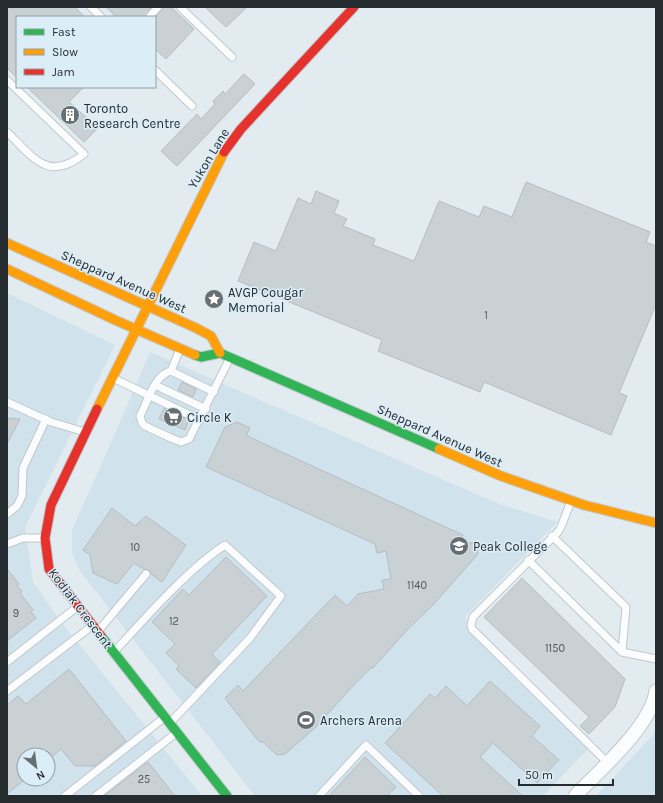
<svg xmlns="http://www.w3.org/2000/svg" width="663" height="803" font-family="Karla,sans-serif">
<style>
.built{fill:#d0e2ec;fill-rule:evenodd}
.building{fill:#c9d1d5;stroke:#b5bdc1}
.lines{fill:none;stroke-linecap:round;stroke-linejoin:round}
.lane-casing{stroke:#c1c8cc;stroke-width:9}
.street-casing{stroke:#c1c8cc;stroke-width:15}
.fast-casing{stroke:#c1c8cc;stroke-width:11}
.slow-casing{stroke:#c1c8cc;stroke-width:11}
.jam-casing{stroke:#c1c8cc;stroke-width:11}
.lane{stroke:#fafcfd;stroke-width:7}
.street{stroke:#fafcfd;stroke-width:13}
.fast{stroke:#30b455;stroke-width:9}
.slow{stroke:#ff9f0a;stroke-width:9}
.jam{stroke:#e5322d;stroke-width:9}
.labels{text-anchor:middle;stroke-width:3;stroke-linejoin:round;paint-order:stroke}
.number-label{font-size:11px;fill:#50575b}
.poi-label{font-size:13px;fill:#252c30;stroke:#dbedf6;text-anchor:start}
.street-label{font-size:13px;fill:#252c30;stroke:#dbedf6}
</style>
<rect width="100%" height="100%" fill="#e1ebf0"/>
<path class="built" d="M7,293L115,345L25,527L33,582L61,622L202,796H7ZM24,755H48V779H24Z
M150,352L499,504L557,522L465,617L590,747L543,796H255L80,571L72,552V530L117,429Z
M656,730V796H596L652,736Z"/>
<path class="building" d="M7,7H75L85,17H17V78L7,68Z
M106,7H151L145,17H116Z
M163,7H171L194,29L166,59L155,49V18Z
M205,7H247L226,27Z
M244,74L255,84L177,166L161,151L197,114L201,119L215,104L213,101L223,91L225,94Z
M27,87H84L69,102L98,128L84,142Z
M526,182L650,232L646,242L656,246V304L619,393L627,396L611,435L484,382L480,392L378,351L382,340L238,281L254,242L276,251L298,198L311,204L316,191L339,201L334,213L347,219L343,226L375,239L373,245L414,261L439,201L479,217L484,206L512,217Z
M182,382L196,389L193,397L178,390Z
M164,408L189,420L185,430L159,419Z
M7,418L20,419L7,444Z
M237,422L250,428L246,435L260,442L463,535L457,546L475,542L478,554L432,606L408,629L373,668L372,667L351,688L316,727L285,754L277,755L262,741L261,743L256,738L225,698L238,685L243,691L335,595L347,606L358,594L384,589L382,580L391,579L386,551L377,553L375,544L206,467L225,427Z
M112,508L135,526L146,516L186,545L162,582L151,574L149,570L144,569L134,563L117,584L93,573L90,555L83,550Z
M226,557L267,596L212,654L220,662L196,688L176,669L179,666L166,653L175,644L152,622L183,589L189,595Z
M7,569L19,584L17,586L22,591L20,593L33,610L31,612L36,618L7,641Z
M522,578L625,679L615,707L589,734L580,726L589,717L484,617Z
M69,669L126,741L95,766H75L61,749L48,760V755H24L25,779L7,794V705L18,696L26,704Z
M490,681L540,726L532,736L559,760L537,783L493,743L480,757L523,796H443L385,743L430,694L435,698L446,686L467,706Z
M365,757L396,787L387,796H329Z
M148,762L175,796H104Z"/>
<g class="lines">
<g class="lane-casing">
<path id="lane" d="M91,7L101,17
M180,7L232,57
M150,16L158,7
M155,70L192,106
M7,80L84,154C48,183 33,157 7,132
M171,371L180,349
M113,378L200,420
M155,385L206,409
M214,392L171,371C154,375 148,401 140,416L142,423L145,426L171,438L181,442L189,439L230,358
M7,402L51,422L85,432
M571,501L561,527L558,532L473,617L471,625L472,629L607,762
M7,514L17,506L22,496L23,468L46,419
M552,536L626,607L622,652
M7,544L23,538H44
M528,560L622,652L656,659
M99,630L146,574
M115,651C146,617 187,570 225,545L281,596L250,638L170,723
M7,662L77,607
M7,691L92,626
M65,796L165,717
M96,796L176,733
M319,796L366,745L419,796"/>
</g>
<g class="street-casing">
<path id="street" d="M575,796C600,770 651,726 656,691"/>
</g>
<g class="fast-casing">
<path id="fast" d="M195,355L201,357L220,353L439,449
M101,636L227,796"/>
</g>
<g class="slow-casing">
<path id="slow" d="M7,243L196,328L211,336L220,353
M7,269L115,320L195,355
M97,409L224,152
M439,449L501,476L584,505L656,523"/>
</g>
<g class="jam-casing">
<path id="jam" d="M224,152L241,129L354,7
M97,409L51,505L45,538L49,569L101,636"/>
</g>
<use href="#lane" class="lane"/>
<use href="#street" class="street"/>
<use href="#fast" class="fast"/>
<use href="#slow" class="slow"/>
<use href="#jam" class="jam"/>
</g>
<defs>
<g id="building-disc" transform="scale(1)"><circle r="9.5" fill="#676f73" stroke="#dbedf6"/><path d="M-4-6H4V6H1V3H-1V6H-4ZM-2.5-4.3h1.7v1.8h-1.7ZM.8-4.3h1.7v1.8H.8ZM-2.5-1h1.7V.8h-1.7ZM.8-1h1.7V.8H.8Z" fill="#fff"/></g>
<g id="sight-disc" transform="scale(1)"><circle r="9.5" fill="#676f73" stroke="#dbedf6"/><path d="M0-6L1.8-2.2L6-1.7L2.9 1.2L3.7 5.4L0 3.3L-3.7 5.4L-2.9 1.2L-6-1.7L-1.8-2.2Z" fill="#fff"/></g>
<g id="supermarket-disc" transform="scale(1)"><circle r="9.5" fill="#676f73" stroke="#dbedf6"/><path d="M-6-5.5h2.5l.6 2H6L4.5 2H-2.5L-4.4-4H-6ZM-1.5 3.2a1.3 1.3 0 1 0 .1 0ZM3 3.2a1.3 1.3 0 1 0 .1 0Z" fill="#fff"/></g>
<g id="university-disc" transform="scale(1)"><circle r="9.5" fill="#676f73" stroke="#dbedf6"/><path d="M0-5L7-2L0 1L-7-2ZM-4 1L0 2.5L4 1V4Q0 6-4 4Z" fill="#fff"/></g>
<g id="stadium-disc" transform="scale(1)"><circle r="9.5" fill="#676f73" stroke="#dbedf6"/><path d="M0-5a6.5 5 0 1 0 0 10a6.5 5 0 1 0 0-10ZM-3.5-1.8h7v3.6h-7Z" fill="#fff"/></g>
</defs>
<g fill-rule="evenodd">
<use href="#building-disc" x="70" y="115"/>
<use href="#sight-disc" x="214" y="299"/>
<use href="#supermarket-disc" x="173" y="417"/>
<use href="#university-disc" x="459" y="546"/>
<use href="#stadium-disc" x="306" y="720"/>
</g>
<g class="labels">
<g class="number-label">
<text x="486" y="319">1</text>
<text x="135" y="551">10</text>
<text x="417" y="589">1140</text>
<text x="16" y="617">9</text>
<text x="174" y="625">12</text>
<text x="555" y="652">1150</text>
<text x="144" y="783">25</text>
</g>
<g class="poi-label">
<text x="84" y="113">Toronto<tspan x="84" dy="15">Research Centre</tspan></text>
<text x="228" y="297">AVGP Cougar<tspan x="228" dy="15">Memorial</tspan></text>
<text x="187" y="422">Circle K</text>
<text x="473" y="551">Peak College</text>
<text x="320" y="725">Archers Arena</text>
</g>
<g class="street-label">
<text transform="translate(208 158) rotate(-59)" y="5">Yukon Lane</text>
<text transform="translate(124 281) rotate(24)" y="5">Sheppard Avenue West</text>
<text transform="translate(440 435) rotate(24)" y="5">Sheppard Avenue West</text>
<text transform="translate(81 608) rotate(53)" y="5">Kodiak Crescent</text>
</g>
</g>
<rect width="663" height="803" fill="none" stroke="#252c30" stroke-width="16"/>
<rect x="16" y="16" width="140" height="72" fill="#dbedf6" stroke="#92a0a7"/>
<rect x="24" y="29" width="20" height="6" fill="#30b455" stroke="#92a0a7"/>
<text x="52" y="36" font-size="12" fill="#252c30">Fast</text>
<rect x="24" y="49" width="20" height="6" fill="#ff9f0a" stroke="#92a0a7"/>
<text x="52" y="56" font-size="12" fill="#252c30">Slow</text>
<rect x="24" y="69" width="20" height="6" fill="#e5322d" stroke="#92a0a7"/>
<text x="52" y="76" font-size="12" fill="#252c30">Jam</text>
<g transform="translate(36 767) rotate(151)"><circle r="19" fill="#dbedf6" stroke="#92a0a7"/>
<path d="M0-3L7 15L0 10L-7 15Z" fill="#676f73"/>
<text y="-6" font-size="11" font-weight="bold" text-anchor="middle" fill="#252c30">N</text>
</g>
<path d="M519 779v6h94v-6" fill="none" stroke="#252c30" stroke-width="2"/>
<text x="525" y="779" font-size="12" fill="#252c30" stroke="#dbedf6" stroke-width="3" paint-order="stroke">50 m</text>
</svg>
